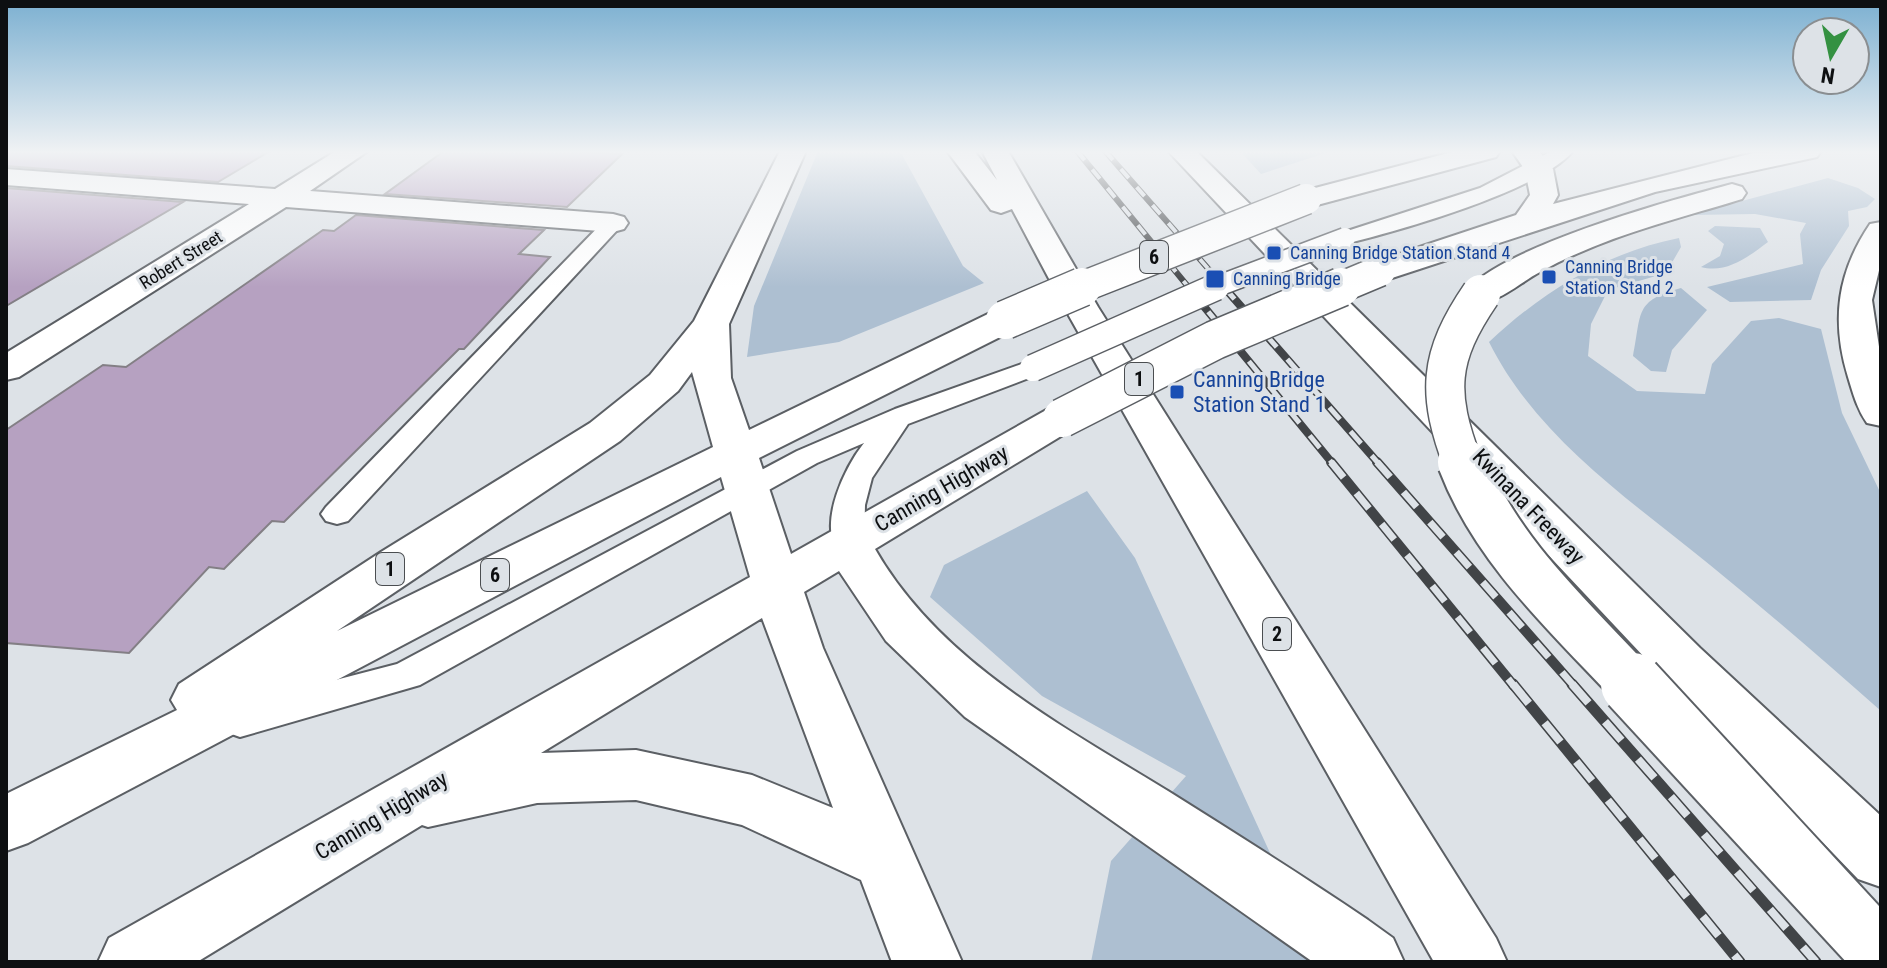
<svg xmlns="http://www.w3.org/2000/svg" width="1887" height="968" font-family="'Roboto Condensed',sans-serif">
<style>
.green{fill:#adbfd1}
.building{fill:#b6a1c1;stroke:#837f85;stroke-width:2}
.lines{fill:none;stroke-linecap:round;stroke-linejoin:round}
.lane-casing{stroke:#5b5f64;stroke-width:4}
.street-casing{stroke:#5b5f64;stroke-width:4}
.highway-casing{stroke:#5b5f64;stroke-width:4}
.lane{fill:#fff;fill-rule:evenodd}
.street{fill:#fff;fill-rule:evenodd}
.highway{fill:#fff;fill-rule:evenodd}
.rail-far3-casing{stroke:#414447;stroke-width:6}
.rail-far2-casing{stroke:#414447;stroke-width:8}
.rail-far1-casing{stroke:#414447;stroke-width:10}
.rail-casing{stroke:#414447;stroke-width:11}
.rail-far3{stroke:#dde2e7;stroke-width:4;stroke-dasharray:12;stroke-linecap:butt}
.rail-far2{stroke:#dde2e7;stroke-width:5;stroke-dasharray:16;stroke-linecap:butt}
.rail-far1{stroke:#dde2e7;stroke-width:7;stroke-dasharray:20;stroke-linecap:butt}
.rail{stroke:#dde2e7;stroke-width:8;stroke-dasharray:25;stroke-linecap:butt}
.lane-bridge-far1-casing{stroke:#5b5f64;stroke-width:23;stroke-linecap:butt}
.lane-bridge-casing{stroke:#5b5f64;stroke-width:29;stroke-linecap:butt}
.highway-bridge-far3-casing{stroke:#5b5f64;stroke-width:33;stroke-linecap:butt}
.highway-bridge-far2-casing{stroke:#5b5f64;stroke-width:41;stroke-linecap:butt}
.highway-bridge-far1-casing{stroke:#5b5f64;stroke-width:52;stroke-linecap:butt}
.highway-bridge-casing{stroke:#5b5f64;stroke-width:66;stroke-linecap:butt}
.lane-bridge-far1{stroke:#fff;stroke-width:20}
.lane-bridge{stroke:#fff;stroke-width:26}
.highway-bridge-far3{stroke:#fff;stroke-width:30}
.highway-bridge-far2{stroke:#fff;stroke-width:38}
.highway-bridge-far1{stroke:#fff;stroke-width:48}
.highway-bridge{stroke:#fff;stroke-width:62}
.transit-dot{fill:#1a4fb4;stroke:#dde2e7;stroke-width:3}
.labels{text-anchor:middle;stroke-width:6;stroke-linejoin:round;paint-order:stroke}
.far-transit-label{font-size:18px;fill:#164399;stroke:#dde2e7;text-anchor:start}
.far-street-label{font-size:18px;fill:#0d0f11;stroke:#dde2e7}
.shield{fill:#dde2e7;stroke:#4b4e51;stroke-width:2}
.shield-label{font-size:20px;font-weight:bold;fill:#0d0f11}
.transit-label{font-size:22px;fill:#164399;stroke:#dde2e7;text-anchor:start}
.street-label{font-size:22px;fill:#0d0f11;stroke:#dde2e7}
</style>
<rect width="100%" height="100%" fill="#dde2e7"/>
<path class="green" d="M818,151H900L963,266L984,283L839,342L747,357L754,306Z
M1240,151H1332L1261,174Z
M1828,178L1858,188L1875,199L1867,207L1848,211L1849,226L1821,270L1811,300L1730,302L1707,287L1803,264L1800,234L1806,223L1755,214L1690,215Z
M1715,226L1760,228L1768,242C1748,257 1726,274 1701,267L1720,256L1724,244L1708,231Z
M1679,238L1681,247L1666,273L1608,290L1591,324L1588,356L1637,391L1705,394L1712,364L1751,321L1779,318L1821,329L1842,413L1881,494V711C1824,661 1768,612 1710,565C1629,499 1537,438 1489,342C1542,292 1607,252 1679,238Z
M1681,288L1707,310L1672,350L1666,372L1651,371L1633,356C1642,312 1634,301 1681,288Z
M1087,491L1135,558L1320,962H1091L1111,861L1186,776L1042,696L930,597L944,565Z"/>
<path class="building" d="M6,151H270L218,182L6,166Z
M444,151H571L622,154L567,207L385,194Z
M6,188L183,202L6,306Z
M356,215L544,230L519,254L550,257L464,349H459L284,522L272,521L224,569L209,567L129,653L6,643V430L103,365L126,367L323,230L334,231Z"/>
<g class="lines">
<g class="lane-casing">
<path id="lane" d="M1552,151H1573C1540,191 1398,231 1345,244L1334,238L1338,234L1480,188Z
M613,217L623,223L620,227L348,521L337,524L326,521L321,514L326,507L606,219Z
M1033,360L1046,368L1042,373L908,424L872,478L865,505L864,542L859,550L848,553L837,550C819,521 845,467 864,443L817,463L420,685L240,737L226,732L221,721L226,710L240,705L397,664L797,451L895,409Z"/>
</g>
<g class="street-casing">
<path id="street" d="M336,151H368L310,191L613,214L624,217L628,223L624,229L613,232L286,207L19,377L6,380V353L249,204L6,185V169L275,189Z"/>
</g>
<g class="highway-casing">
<path id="highway" d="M780,151H806L729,324L731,378L749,430L992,312L1005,309L1018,312L1023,320L1018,328L759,458L791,554L1048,409L1062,406L1076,409L1082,418L1076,427L875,549C939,661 1062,726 1168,791C1235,833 1302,875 1368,920L1393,938L1404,962H1313L965,717L886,641L839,571L804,592L823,648L962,962H892L861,880L742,825L636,800L537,803L428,827L422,825L197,962H98L109,938L750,577L721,477L28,843L6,851V794L177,710L171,700L179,684L381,552L590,423L650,375L694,321ZM692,372L713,447L337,631L620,441L678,391ZM762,618L833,808L752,775L636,750L541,753Z
M947,151H974L997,180L982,151H1008L1098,307L1496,938L1507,962H1434L1064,307L1012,209L1001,213L991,210Z
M1168,151H1196L1700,648L1881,816V887L1858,879L1662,676Z
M1456,151H1500L1496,157L1306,208L1296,205L1292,199L1296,193Z
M1512,151H1539L1553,169L1558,195L1553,204L1753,153L1821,151L1817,157L1655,192L1392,278L1380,281L1368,278L1364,271L1368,264L1516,215L1530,195L1525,170Z
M1732,184L1742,187L1746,193L1742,199C1674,220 1602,237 1540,272C1517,284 1495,308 1469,301L1464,294C1496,248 1675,199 1732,184Z
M1881,222V262L1872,300L1881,360V426L1867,423C1857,409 1853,393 1848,377C1831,321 1837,273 1870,224Z"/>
</g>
<use href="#lane" class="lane"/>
<use href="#street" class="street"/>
<use href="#highway" class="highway"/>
<g class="rail-far3-casing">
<path id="rail-far3" d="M1077,151L1190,289
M1105,151L1226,289"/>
</g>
<g class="rail-far2-casing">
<path id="rail-far2" d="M1188,287L1333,464
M1224,287L1379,464"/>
</g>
<g class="rail-far1-casing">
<path id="rail-far1" d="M1331,462L1514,686
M1377,462L1574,686"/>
</g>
<g class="rail-casing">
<path id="rail" d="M1513,684L1740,962
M1572,684L1816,962"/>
</g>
<use href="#rail-far3" class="rail-far3"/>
<use href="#rail-far2" class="rail-far2"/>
<use href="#rail-far1" class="rail-far1"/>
<use href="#rail" class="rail"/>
<g class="lane-bridge-far1-casing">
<path id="lane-bridge-far1" d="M1210,289L1345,238"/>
</g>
<g class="lane-bridge-casing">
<path id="lane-bridge" d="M1033,368L1216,287"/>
</g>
<g class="highway-bridge-far3-casing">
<path id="highway-bridge-far3" d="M1077,289L1306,199
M1337,289L1380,271"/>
</g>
<g class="highway-bridge-far2-casing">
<path id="highway-bridge-far2" d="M1005,320L1082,287
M1062,418L1215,340L1341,287
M1463,464C1436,393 1438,357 1481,294"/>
</g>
<g class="highway-bridge-far1-casing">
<path id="highway-bridge-far1" d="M1462,462C1496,551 1571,618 1634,686"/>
</g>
<g class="highway-bridge-casing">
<path id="highway-bridge" d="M1632,684L1881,954"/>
</g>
<use href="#lane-bridge-far1" class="lane-bridge-far1"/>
<use href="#lane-bridge" class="lane-bridge"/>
<use href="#highway-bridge-far3" class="highway-bridge-far3"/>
<use href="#highway-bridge-far2" class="highway-bridge-far2"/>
<use href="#highway-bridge-far1" class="highway-bridge-far1"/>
<use href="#highway-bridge" class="highway-bridge"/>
</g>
<linearGradient id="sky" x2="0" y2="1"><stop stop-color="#7cb0d1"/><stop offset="0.53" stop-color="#f0f2f4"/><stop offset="1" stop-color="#f0f2f4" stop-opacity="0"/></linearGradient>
<rect width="1887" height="287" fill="url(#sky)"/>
<g class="transit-dot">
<rect x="1266" y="245" width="16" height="16" rx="4"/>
<rect x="1541" y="269" width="16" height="16" rx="4"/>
<rect x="1205" y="269" width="20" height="20" rx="4"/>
<rect x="1169" y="384" width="16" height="16" rx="4"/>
</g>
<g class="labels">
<g class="far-transit-label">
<text x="1290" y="259">Canning Bridge Station Stand 4</text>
<text x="1565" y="273">Canning Bridge<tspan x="1565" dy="21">Station Stand 2</tspan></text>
<text x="1233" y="285">Canning Bridge</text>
</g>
<g class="far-street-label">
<text transform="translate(181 260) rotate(-32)" y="6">Robert Street</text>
</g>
<g class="shield">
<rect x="1140" y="241" width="28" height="32" rx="6"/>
<rect x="1125" y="363" width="28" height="32" rx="6"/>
<rect x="376" y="553" width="28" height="32" rx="6"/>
<rect x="481" y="559" width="28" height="32" rx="6"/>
<rect x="1263" y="618" width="28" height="32" rx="6"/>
</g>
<g class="shield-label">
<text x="1154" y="264">6</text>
<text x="1139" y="386">1</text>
<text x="390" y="576">1</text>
<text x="495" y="582">6</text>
<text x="1277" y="641">2</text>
</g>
<g class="transit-label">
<text x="1193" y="387">Canning Bridge<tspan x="1193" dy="25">Station Stand 1</tspan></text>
</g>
<g class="street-label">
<text transform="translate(941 488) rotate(-30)" y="8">Canning Highway</text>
<text transform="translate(1529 506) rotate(46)" y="8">Kwinana Freeway</text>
<text transform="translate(381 815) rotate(-31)" y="8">Canning Highway</text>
</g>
</g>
<rect width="1887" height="968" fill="none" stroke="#0d0f11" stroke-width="16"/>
<g transform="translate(1831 56) rotate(189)"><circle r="38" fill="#dde2e7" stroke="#8a8e91" stroke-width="2"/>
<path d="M0-6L14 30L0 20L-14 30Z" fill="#349142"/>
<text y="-12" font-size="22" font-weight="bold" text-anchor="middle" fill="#0d0f11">N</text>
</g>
</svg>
